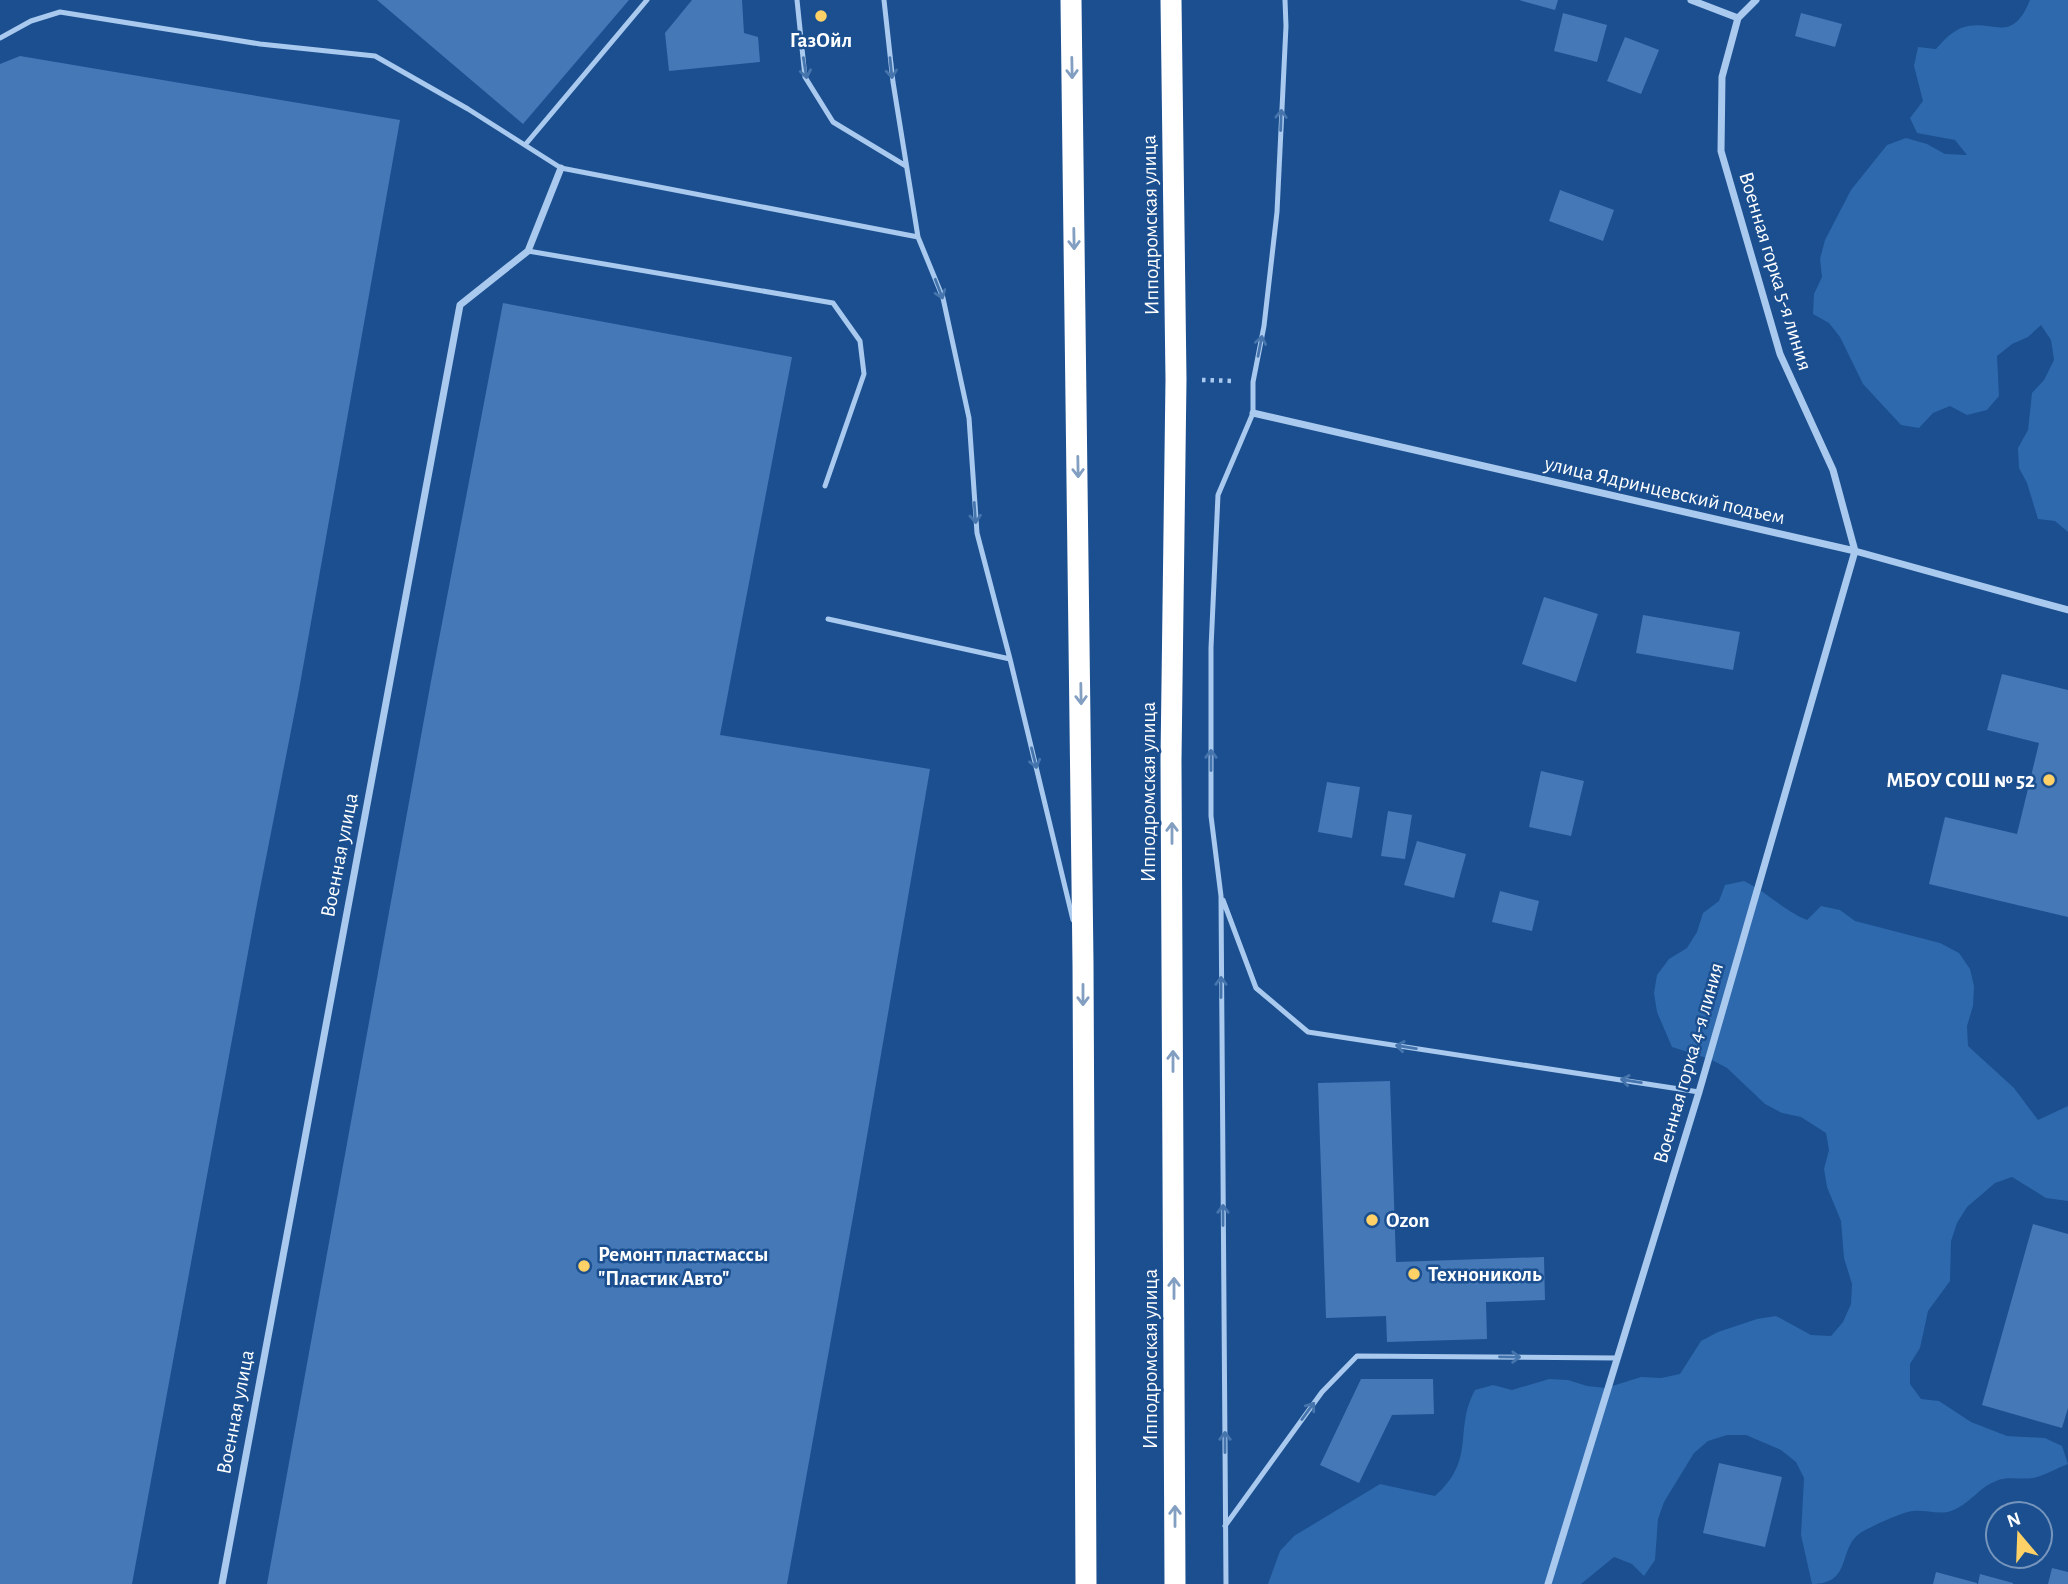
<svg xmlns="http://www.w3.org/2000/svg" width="2068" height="1584" font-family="'Alegreya Sans',sans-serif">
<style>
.green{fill:#2e69ad}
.building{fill:#4478b7}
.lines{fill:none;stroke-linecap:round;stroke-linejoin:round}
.path{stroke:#a9c9ee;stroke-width:4.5;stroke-dasharray:3.5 5;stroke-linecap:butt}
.lane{stroke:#a9c9ee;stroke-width:5}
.street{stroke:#a9c9ee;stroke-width:7}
.highway{stroke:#fff;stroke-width:21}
.oneway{stroke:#4674ac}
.oneway2{stroke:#829ec1}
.poi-dot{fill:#ffd166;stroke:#1b4f8f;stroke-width:2.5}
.labels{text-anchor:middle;stroke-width:5;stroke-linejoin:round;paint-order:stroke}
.poi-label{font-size:21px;font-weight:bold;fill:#fff;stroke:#1b4f8f;text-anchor:start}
.street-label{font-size:21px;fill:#fff;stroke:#1b4f8f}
</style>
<rect width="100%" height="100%" fill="#1b4f8f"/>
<path class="green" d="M2030,0H2068V532L2055,521L2038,519L2027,483L2019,468L2018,448L2028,430L2032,393L2044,380L2054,360L2051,340L2041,325L2028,337L2012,344L1997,356L1999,396L1987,410L1967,415L1950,406L1933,413L1919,428L1901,425L1863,384L1840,337L1829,323L1813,314L1814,294L1822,277L1820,259L1825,240L1851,190L1887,145L1906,138L1927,144L1945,154L1967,155L1955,140L1917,133L1910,118L1923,101L1914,66L1918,47L1936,49C1944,40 1950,33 1961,28C1992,17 2011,47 2030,0Z
M1744,881C1767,892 1783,910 1807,920L1821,906L1840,910L1855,921L1940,943L1959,953L1970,969L1974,986L1973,1006L1967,1026L1968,1046L2014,1088L2038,1120L2068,1106V1201L2046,1198L2012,1177L1995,1183L1967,1207L1957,1223L1951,1241L1950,1281L1928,1311L1920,1348L1910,1364V1384L1921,1399L1939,1401L1971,1422L2007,1436L2045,1438L2062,1446L2068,1464C2057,1468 2044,1476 2033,1478C2020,1480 2008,1476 1996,1481C1978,1488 1969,1505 1951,1511C1940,1515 1926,1510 1914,1511C1904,1511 1867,1528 1859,1534C1838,1550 1852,1584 1812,1584L1801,1535L1804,1478L1796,1462L1781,1450L1746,1435H1727L1708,1441L1694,1453L1664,1502L1658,1519L1655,1560L1644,1576L1632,1564L1614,1557L1581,1584H1268L1280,1551L1294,1536L1380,1484L1435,1496C1477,1459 1453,1431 1475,1390L1493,1385L1512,1390L1549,1379L1568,1380L1587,1386L1606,1388L1641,1377L1661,1378L1680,1374L1701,1341L1718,1332L1757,1319L1776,1316L1811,1335L1831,1336L1843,1322L1851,1304L1852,1284L1844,1258L1841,1221L1827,1187L1824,1169L1829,1150L1826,1133L1801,1117L1782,1113L1765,1104L1727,1068L1710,1059L1672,1047L1657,1012L1654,993L1657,975L1669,959L1687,948L1697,932L1703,913L1719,901L1725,885Z"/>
<path class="building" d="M377,0H629L523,124Z
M692,0H742L744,33L758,37L760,62L669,71L665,33Z
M1519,0H1558L1555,10Z
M1563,13L1607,25L1597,62L1554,51Z
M1801,13L1842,24L1835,47L1795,36Z
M1625,37L1659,50L1641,94L1607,81Z
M20,56L400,120L299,690L256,909L132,1584H0V64Z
M1560,190L1614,210L1603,241L1549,221Z
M503,303L792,357L720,735L930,769L856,1200L787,1584H267L431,681Z
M1544,597L1598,614L1576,682L1522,664Z
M1643,615L1740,632L1733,670L1636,653Z
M2002,674L2068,690V917L1929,884L1945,817L2017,834L2039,743L1987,730Z
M1541,771L1584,781L1571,836L1529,827Z
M1327,782L1360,787L1352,838L1318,832Z
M1388,811L1412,815L1405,859L1381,856Z
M1417,841L1466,854L1454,898L1404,885Z
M1500,891L1539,901L1532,931L1492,922Z
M1390,1081L1396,1262L1544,1257L1545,1300L1486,1302L1487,1339L1387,1342L1386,1316L1326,1318L1318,1083Z
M2033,1224L2068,1234V1408L2062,1428L1982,1405Z
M1361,1379H1433L1434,1414L1392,1415L1359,1483L1320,1465Z
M1719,1463L1782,1477L1765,1547L1703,1533Z
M2052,1568L2068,1572V1584H2048Z
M1936,1572L1977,1583V1584H1933Z
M1980,1574L2013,1583V1584H1978Z"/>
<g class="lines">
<path class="path" d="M1202,380L1235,381"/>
<path class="lane" d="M797,0L805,77L833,122L906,166
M884,0L893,82L918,237L943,298L969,418L977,533L1010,659L1073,920
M0,38L31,21L60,12L260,44L375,56L468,109L561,168L918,237
M525,145L647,0
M528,251L833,303L860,341L864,374L825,486
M828,619L1010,659
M1223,900L1256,988L1308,1032L1699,1092
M1225,1526L1322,1392L1357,1356L1617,1358
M1226,1584L1221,896L1211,816V648L1218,495L1253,413V382L1264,326L1277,212L1286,26L1285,0"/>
<path class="street" d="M1691,0L1738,18
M1253,413L1855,551L2068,610
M222,1584L460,305L528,251L561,168
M1548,1584L1699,1092L1855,551L1833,470L1780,354L1721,151L1722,77L1738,18L1756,0"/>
<path class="highway" d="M1071,0L1083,963L1086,1584
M1171,0L1176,379L1171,760L1175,1584"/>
</g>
<defs><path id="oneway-shaft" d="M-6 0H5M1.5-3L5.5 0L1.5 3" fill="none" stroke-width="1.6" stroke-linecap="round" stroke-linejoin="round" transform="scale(1.75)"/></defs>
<g class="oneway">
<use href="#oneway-shaft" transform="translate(805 68) rotate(81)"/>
<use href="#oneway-shaft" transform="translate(891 68) rotate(84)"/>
<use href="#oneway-shaft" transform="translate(1281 120) rotate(-88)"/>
<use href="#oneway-shaft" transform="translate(939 289) rotate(69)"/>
<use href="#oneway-shaft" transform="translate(1260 346) rotate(-79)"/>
<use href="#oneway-shaft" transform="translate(975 513) rotate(86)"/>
<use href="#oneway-shaft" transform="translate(1034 758) rotate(76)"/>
<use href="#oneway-shaft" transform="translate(1211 760) rotate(-90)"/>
<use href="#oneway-shaft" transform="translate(1221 987) rotate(-90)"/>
<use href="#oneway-shaft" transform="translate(1406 1047) rotate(-171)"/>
<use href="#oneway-shaft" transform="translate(1631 1081) rotate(-171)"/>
<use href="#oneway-shaft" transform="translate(1223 1215) rotate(-90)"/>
<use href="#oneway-shaft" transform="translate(1510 1357) rotate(1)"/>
<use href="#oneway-shaft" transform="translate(1308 1411) rotate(-54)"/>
<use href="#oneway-shaft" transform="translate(1225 1442) rotate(-90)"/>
</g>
<g class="oneway2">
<use href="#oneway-shaft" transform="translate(1072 68) rotate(89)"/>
<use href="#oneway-shaft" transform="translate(1074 239) rotate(89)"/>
<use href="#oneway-shaft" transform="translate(1078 467) rotate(89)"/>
<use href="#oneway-shaft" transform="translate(1081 694) rotate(89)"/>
<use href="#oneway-shaft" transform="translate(1172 833) rotate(-90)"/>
<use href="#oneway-shaft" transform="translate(1083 995) rotate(90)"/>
<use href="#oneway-shaft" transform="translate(1173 1061) rotate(-90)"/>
<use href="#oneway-shaft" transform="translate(1174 1288) rotate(-90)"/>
<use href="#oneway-shaft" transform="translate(1175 1516) rotate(-90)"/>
</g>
<g class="poi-dot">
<circle cx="821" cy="16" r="7"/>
<circle cx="2049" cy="780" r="7"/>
<circle cx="1372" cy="1220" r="7"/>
<circle cx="584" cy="1266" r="7"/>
<circle cx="1414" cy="1274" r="7"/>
</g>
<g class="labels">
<g class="poi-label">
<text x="821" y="47" text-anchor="middle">ГазОйл</text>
<text x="2035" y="787" text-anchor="end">МБОУ СОШ № 52</text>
<text x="1386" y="1227">Ozon</text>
<text x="598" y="1261">Ремонт пластмассы<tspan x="598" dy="24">"Пластик Авто"</tspan></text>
<text x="1428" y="1281">Технониколь</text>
</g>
<g class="street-label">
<text transform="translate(1150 225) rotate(-91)" y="7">Ипподромская улица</text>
<text transform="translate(1776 271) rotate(73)" y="7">Военная горка 5-я линия</text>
<text transform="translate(1665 490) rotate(13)" y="7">улица Ядринцевский подъем</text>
<text transform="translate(1148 792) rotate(-90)" y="7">Ипподромская улица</text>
<text transform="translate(339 855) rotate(-79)" y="7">Военная улица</text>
<text transform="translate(1688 1063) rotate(-74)" y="7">Военная горка 4-я линия</text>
<text transform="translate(1150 1359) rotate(-90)" y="7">Ипподромская улица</text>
<text transform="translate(235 1412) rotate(-79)" y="7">Военная улица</text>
</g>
</g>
<g transform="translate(2019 1535) rotate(341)"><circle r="33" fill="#1b4f8f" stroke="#7695bc" stroke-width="2"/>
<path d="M0-5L12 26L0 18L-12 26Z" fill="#ffd166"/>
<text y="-10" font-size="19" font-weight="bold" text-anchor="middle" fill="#ffffff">N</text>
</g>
</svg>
